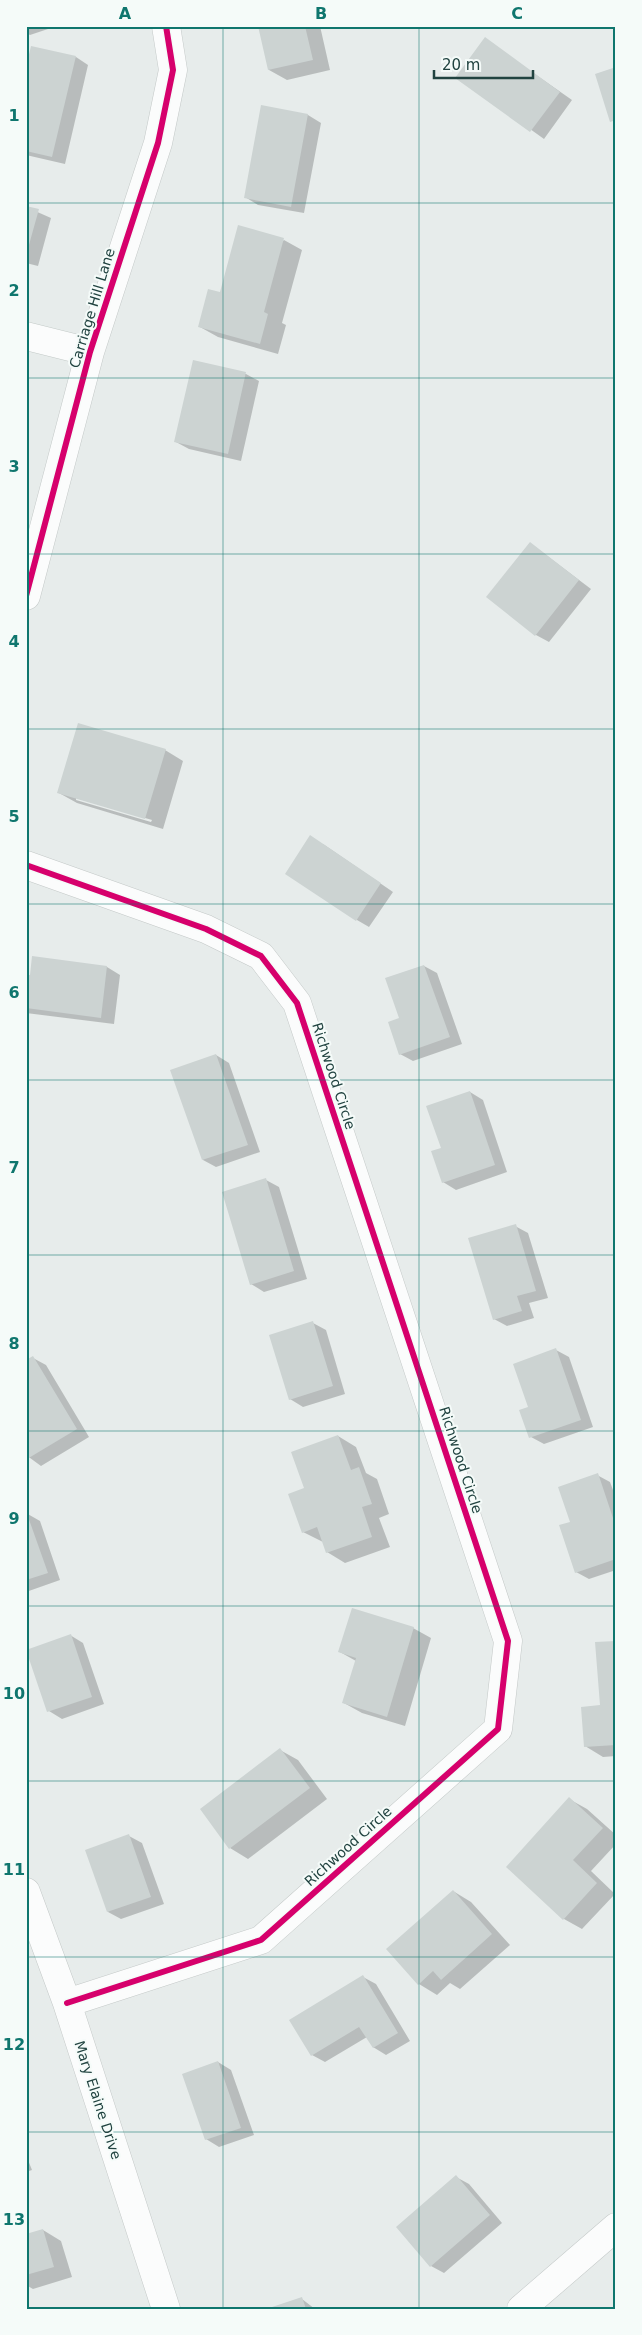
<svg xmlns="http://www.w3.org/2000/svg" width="642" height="2335" font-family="'DejaVu Sans',sans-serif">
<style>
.shadow{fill:#0003;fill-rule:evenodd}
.building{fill:#ccd3d2}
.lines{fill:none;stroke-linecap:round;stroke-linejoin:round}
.minor-casing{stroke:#c4c9c8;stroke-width:29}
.minor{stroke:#fbfcfc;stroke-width:28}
.cycleway-casing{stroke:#f5fbf9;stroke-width:9}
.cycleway{stroke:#d6006c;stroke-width:6}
.grid{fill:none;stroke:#0f766e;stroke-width:1;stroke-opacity:0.55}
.labels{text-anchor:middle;stroke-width:4;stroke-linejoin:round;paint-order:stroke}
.street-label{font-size:14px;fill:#214340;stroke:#f5fbf9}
.neatline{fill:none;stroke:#0f766e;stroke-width:2}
.grid-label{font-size:16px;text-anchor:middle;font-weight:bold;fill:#0f766e}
</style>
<rect width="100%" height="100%" fill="#e7eceb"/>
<path class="shadow" d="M26,26H57L30,35L26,33Z
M259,26H320L330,70L287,80L269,70Z
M485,39L572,100L544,139L457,77Z
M76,57L88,65L65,164L26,155V72Z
M262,107L308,115L321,123L304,213L258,205L245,197Z
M26,207L51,218L38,266L26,263Z
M284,240L302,250L282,323L286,325L278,354L218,337L200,327L221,294Z
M194,362L246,374L259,381L241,461L189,449L176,442Z
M530,543L591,589L549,642L536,635L488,596Z
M165,750L183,761L163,829L77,803L59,793ZM76,798L152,820L151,822L76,800Z
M323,844L393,892L369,927L357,920Z
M33,958L107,967L120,975L114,1024L26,1013V976H31Z
M424,966L437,973L462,1044L413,1061L400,1054L401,1019Z
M216,1055L229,1063L260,1152L216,1167L203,1160Z
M470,1092L483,1100L507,1172L456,1190L443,1182V1149Z
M266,1180L279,1187L307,1279L264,1292L251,1284Z
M515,1226L528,1233L548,1298L529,1303L534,1318L507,1326L494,1319Z
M313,1323L326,1330L345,1394L303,1407L290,1399Z
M556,1350L569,1357L593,1427L544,1444L531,1437Z
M33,1358L46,1365L89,1437L41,1466L26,1455V1362Z
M338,1436L356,1447L366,1473L377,1479L389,1514L379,1518L390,1547L345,1563L327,1552L323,1542L303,1532L306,1489Z
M597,1475L610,1482L616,1498V1570L589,1579L576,1572L571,1523Z
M26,1513L40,1521L60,1580L26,1592Z
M413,1628L431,1638L405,1726L362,1713L344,1703L356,1661L340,1652Z
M70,1635L83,1643L104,1704L62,1719L49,1711Z
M616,1642V1756L603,1757L585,1746L601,1707Z
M280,1750L298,1760L327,1799L248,1859L230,1848Z
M569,1799L587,1809L616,1835V1844L591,1871L615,1894L582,1929L564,1919Z
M129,1836L142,1843L164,1904L121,1919L108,1912Z
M453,1891L471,1902L510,1945L460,1989L450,1983L437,1995L419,1984Z
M363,1977L376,1984L410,2041L386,2055L373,2047L367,2037L325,2062L312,2055Z
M218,2062L231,2070L254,2135L219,2147L206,2139Z
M26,2155L32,2170L26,2172Z
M456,2177L469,2184L502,2223L444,2273L431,2266Z
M43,2230L61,2241L72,2277L33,2289L26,2285V2235Z
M302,2299L315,2309H272Z"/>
<path class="building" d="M258,26H305L313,60L268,70Z
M485,37L560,92L530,132L455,78Z
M31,46L76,56L52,157L26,151V67Z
M616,67V120L610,122L595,74Z
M261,105L308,114L291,207L244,198Z
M26,206L39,209L27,252H26Z
M238,225L284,238L264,312L268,314L260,344L198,327L208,289L220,292Z
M193,360L246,372L228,454L174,442Z
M530,542L579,580L535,636L486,597Z
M78,723L166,749L145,819L57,793Z
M310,835L381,883L356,921L285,874Z
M32,956L107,966L101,1018L26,1008V975H30Z
M424,965L450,1037L399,1055L388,1022L399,1018L385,978Z
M216,1054L248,1145L202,1160L170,1070Z
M470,1091L495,1165L442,1183L431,1151L441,1148L426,1106Z
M266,1178L294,1271L250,1285L222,1192Z
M516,1224L536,1291L517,1296L522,1311L493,1320L468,1238Z
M313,1321L333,1386L289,1400L269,1335Z
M556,1348L581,1420L529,1438L519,1410L528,1407L513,1364Z
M33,1356L77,1429L27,1459L26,1360Z
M338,1435L351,1470L359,1467L372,1504L362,1507L372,1537L326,1553L317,1527L302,1533L288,1494L304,1488L291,1452Z
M598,1473L616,1527V1559L575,1573L559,1525L570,1522L558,1487Z
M26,1511L48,1573L26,1580Z
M352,1608L414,1627L387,1717L342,1703L356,1658L338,1652Z
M71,1634L92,1697L47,1712L26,1650Z
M616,1641V1745L584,1747L581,1707L600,1705L595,1642Z
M280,1748L310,1788L229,1849L200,1809Z
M569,1797L603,1828L573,1860L597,1883L563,1920L506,1867Z
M129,1834L151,1897L107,1912L85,1850Z
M453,1890L492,1934L441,1980L433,1971L418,1985L386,1949Z
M363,1975L398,2033L373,2048L359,2027L311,2056L289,2020Z
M218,2061L241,2128L205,2140L182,2074Z
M456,2175L490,2215L430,2267L396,2227Z
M43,2229L54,2267L26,2275V2234Z
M302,2297L306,2309H269V2308Z"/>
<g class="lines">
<g class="minor-casing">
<path id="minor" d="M26,336L90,352
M26,596L90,352L158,143L173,70L166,26
M26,865L206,929L261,956L297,1003L508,1641L498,1729L261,1940L67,2003
M26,1892L67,2003L166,2309
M521,2309L616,2227"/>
</g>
<use href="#minor" class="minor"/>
<g class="cycleway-casing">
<path id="cycleway" d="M26,596L90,352L158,143L173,70L166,26
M26,865L206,929L261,956L297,1003L508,1641L498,1729L261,1940L67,2003"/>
</g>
<use href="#cycleway" class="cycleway"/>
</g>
<path class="grid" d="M223,26V2309M419,26V2309M26,203H616M26,378H616M26,554H616M26,729H616M26,904H616M26,1080H616M26,1255H616M26,1431H616M26,1606H616M26,1781H616M26,1957H616M26,2132H616"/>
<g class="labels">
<g class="street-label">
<text transform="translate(92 308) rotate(-73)" y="5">Carriage Hill Lane</text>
<text transform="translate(334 1076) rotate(72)" y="5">Richwood Circle</text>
<text transform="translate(461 1460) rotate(72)" y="5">Richwood Circle</text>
<text transform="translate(348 1846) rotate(-42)" y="5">Richwood Circle</text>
<text transform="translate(98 2100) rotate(72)" y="5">Mary Elaine Drive</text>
</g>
</g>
<rect width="642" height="2335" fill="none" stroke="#f5fbf9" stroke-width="55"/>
<path d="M434 70v8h99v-8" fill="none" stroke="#214340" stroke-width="2.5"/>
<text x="442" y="70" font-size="15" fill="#214340" stroke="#f5fbf9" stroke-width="4" paint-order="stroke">20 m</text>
<rect x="28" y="28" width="586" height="2280" class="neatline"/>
<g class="grid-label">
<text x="125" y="19">A</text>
<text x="321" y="19">B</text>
<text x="517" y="19">C</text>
<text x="14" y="121">1</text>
<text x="14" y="296">2</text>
<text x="14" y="472">3</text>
<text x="14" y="647">4</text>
<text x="14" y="822">5</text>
<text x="14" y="998">6</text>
<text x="14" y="1173">7</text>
<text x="14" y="1349">8</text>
<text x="14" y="1524">9</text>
<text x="14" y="1699">10</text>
<text x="14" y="1875">11</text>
<text x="14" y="2050">12</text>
<text x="14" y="2225">13</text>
</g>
</svg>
